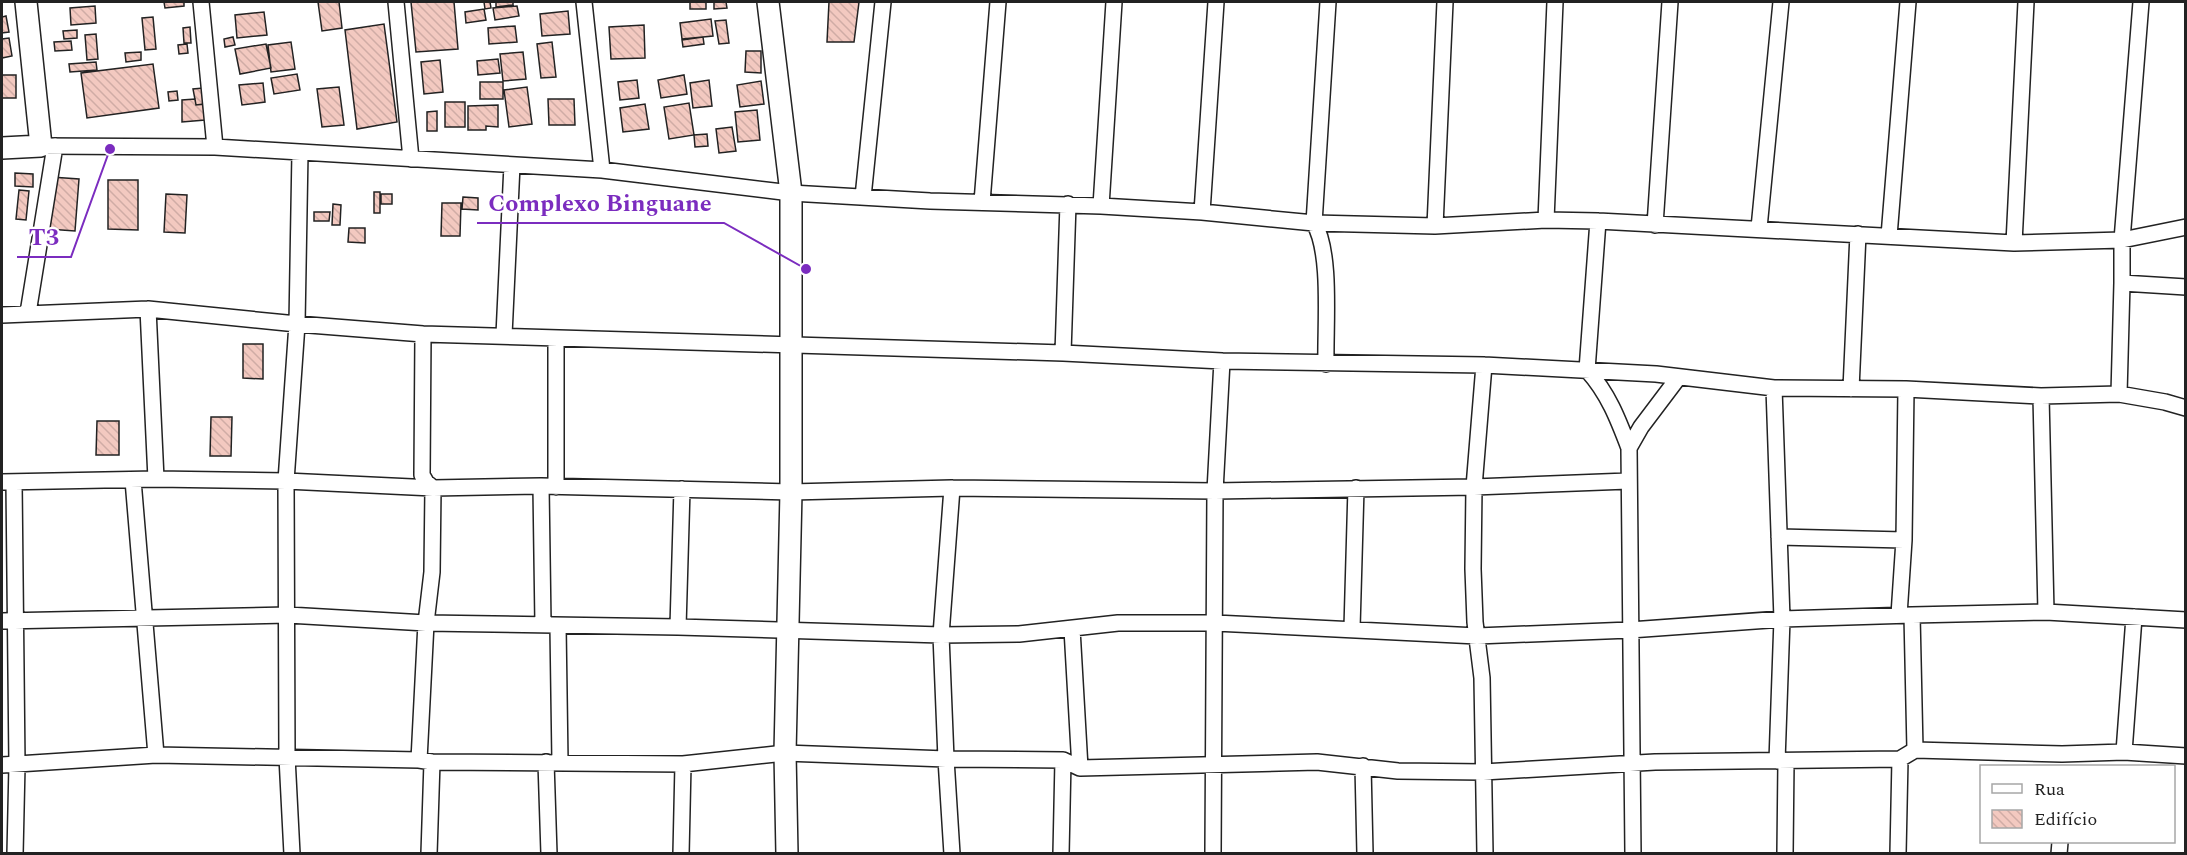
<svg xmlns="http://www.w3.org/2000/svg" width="2187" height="855" font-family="Spectral,serif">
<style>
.building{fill:url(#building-back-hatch);stroke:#222;stroke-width:1.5}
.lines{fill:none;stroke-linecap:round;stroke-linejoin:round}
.street-casing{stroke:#222;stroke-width:18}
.secondary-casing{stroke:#222;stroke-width:24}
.street{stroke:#fff;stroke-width:15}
.secondary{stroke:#fff;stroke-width:21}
.leader{fill:none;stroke:#7b2cbf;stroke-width:2}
.callout-dot{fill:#7b2cbf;stroke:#fff;stroke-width:2}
.callout-label{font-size:24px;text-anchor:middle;font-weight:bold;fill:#7b2cbf;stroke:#fff;stroke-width:4.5;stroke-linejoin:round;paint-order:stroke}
</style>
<defs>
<pattern id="building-back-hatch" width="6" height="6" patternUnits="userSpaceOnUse" patternTransform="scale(1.5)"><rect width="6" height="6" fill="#f3c9c0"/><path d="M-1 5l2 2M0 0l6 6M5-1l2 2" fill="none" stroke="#d0aca5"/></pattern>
</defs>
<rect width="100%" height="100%" fill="#fff"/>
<path class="building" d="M164,2H184V6L165,8Z
M318,2H339L342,28L322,31Z
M411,2H454L458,49L416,52Z
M484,2H490L491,8L485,9Z
M496,2H513V5L496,7Z
M690,2H706V9H690Z
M714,2H726L727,8L714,9Z
M829,2H859L854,42H827Z
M95,6L96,23L71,25L70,8Z
M517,6L519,16L495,20L493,8Z
M484,9L486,20L466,23L465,12Z
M568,11L570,34L542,36L540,14Z
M264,12L267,35L237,38L235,15Z
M6,16L9,32L2,33V17Z
M153,17L156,49L145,50L142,18Z
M711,19L713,36L682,39L680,23Z
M726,20L729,43L719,44L715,21Z
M384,24L397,122L357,129L345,30Z
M644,25L645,58L611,59L609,27Z
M515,26L517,42L489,44L488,28Z
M190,27L191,43H184L183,28Z
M77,30V38L64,39L63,31Z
M96,34L98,59L87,60L85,35Z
M233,37L235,45L225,47L224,39Z
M703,37L704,44L683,47L682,40Z
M9,38L12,56L2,58V39Z
M71,41L72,50L55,51L54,42Z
M291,42L295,69L271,72L268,45Z
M552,42L556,77L541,78L537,44Z
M187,44L188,53L179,54L178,45Z
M266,44L271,68L240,74L235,49Z
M746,51H761V73L745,72Z
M141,52V60L126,62L125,53Z
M523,52L526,79L503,81L500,54Z
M498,59L500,73L478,75L477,61Z
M440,60L443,92L424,94L421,62Z
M96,62L97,70L70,72L69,64Z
M153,64L159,108L87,118L81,73Z
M297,74L300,90L274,94L271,78Z
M2,75H16V98H2Z
M684,75L687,94L661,98L658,80Z
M637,80L639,98L620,100L618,82Z
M709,80L712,106L693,108L690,83Z
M761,81L764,104L740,107L737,85Z
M480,82H503V99H480Z
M263,83L265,102L242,105L239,85Z
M339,87L344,125L322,127L317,89Z
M527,87L532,124L509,127L504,90Z
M203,88L205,104L196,105L193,89Z
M177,91L178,100L169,101L168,92Z
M195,99L196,105L203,104L205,120L182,122V100Z
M548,99H574L575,125H549Z
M445,102H465V127H445Z
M689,103L694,135L669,139L664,107Z
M645,104L649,129L623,132L620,108Z
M498,105V127L486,126V130H468V106Z
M757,110L760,140L738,142L735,112Z
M437,111V131H427V112Z
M732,127L736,151L719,153L716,129Z
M707,134L708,146L695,147L694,135Z
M15,173L33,174V187L15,186Z
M51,177L79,179L75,231L48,229Z
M108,180H138V230L108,229Z
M19,190L29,191L26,220L16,219Z
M374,192H380V213H374Z
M166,194L187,195L185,233L164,232Z
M381,194H392V204H381Z
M463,197L478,198V210L462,209Z
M442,203H461L460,236H441Z
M333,204L341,205L340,225H332Z
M314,212H330L329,221H314Z
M349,228H365V243L348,242Z
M243,344H263V379L243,378Z
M211,417H232L231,456H210Z
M97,421H119V455H96Z"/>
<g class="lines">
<g class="street-casing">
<path id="street" d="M201,2L215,147
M396,2L411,159
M584,2L602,170
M41,146L215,147L602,170L791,193L930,201L1101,206L1202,212L1314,223L1435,226L1546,220L1598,221L2014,243L2122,240L2186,227
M863,197L883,2
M982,202L998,2
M1101,206L1114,2
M1202,212L1216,2
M1546,220L1555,2
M1598,221L1587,370C1608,393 1618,419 1629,448L1633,854
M1655,225L1670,2
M1435,226L1445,2
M1759,228L1781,2
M1889,236L1908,2
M2014,243L2026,2
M2122,283L2186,287
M148,309L156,479
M28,313L55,146
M2,315L148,309L297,324L423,334L1063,353L1222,361L1484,365L1656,374L1774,388L1906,389L2041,396L2119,394L2165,402L2186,408
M504,335L512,165
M556,339V487
M1063,353L1068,204
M1326,364C1325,326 1332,253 1314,223L1328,2
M1484,365L1474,487L1473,569L1475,622L1482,678L1485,854
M1774,388L1782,619L1777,761
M1851,389L1858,234
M2119,394L2122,283V240L2141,2
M2041,396L2046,612
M1629,448L1641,427L1678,378
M133,480L156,755
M2,482L156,479L286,481L433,488L541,486L791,492L952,488L1215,491L1474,487L1628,481
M14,482L17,765L15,854
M541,486L543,624
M952,488L941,635L946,759L952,854
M1779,537L1904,540
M1899,615L1904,540L1906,389
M1912,615L1915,750
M2,621L288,615L426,623L678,627L941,635L1019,634L1118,623H1215L1477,636L1630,630L1782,619L1912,615L2046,612L2186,620
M558,626L560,762
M678,627L682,489
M1352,628L1356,488
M1072,629L1080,768
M2124,752L2134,617
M419,760L426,623L432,572L433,488L426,482L422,475L423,334
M546,762L549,854
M2,765L156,755L419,760L432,762L683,764L785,753L946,759L1063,760L1080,768L1317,762L1398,771L1483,772L1655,762L1900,759L1915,750L2062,754L2124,752L2186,756
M1363,766L1365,854
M292,854L287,757L286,481L297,324L300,152
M429,854L432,762
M681,854L683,764
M1061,854L1063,760
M1213,854L1215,491L1222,361
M1785,854L1786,761
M1898,854L1900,759
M2059,854L2060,842"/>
</g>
<g class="secondary-casing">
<path id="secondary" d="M768,2L791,193V492L785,753L787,854
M2,148L41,146L26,2"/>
</g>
<use href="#street" class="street"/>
<use href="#secondary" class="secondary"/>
</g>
<path class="leader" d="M806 269L724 223H477M110 149L71 257H17"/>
<g class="callout-dot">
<circle cx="806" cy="269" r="6"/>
<circle cx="110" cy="149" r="6"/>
</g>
<g class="callout-label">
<text x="600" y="211">Complexo Binguane</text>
<text x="44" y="245">T3</text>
</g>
<rect width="2187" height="855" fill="none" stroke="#222222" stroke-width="6"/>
<rect x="1980" y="765" width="195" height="78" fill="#ffffff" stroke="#a7a7a7" stroke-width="1.5"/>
<rect x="1992" y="784" width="30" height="9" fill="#ffffff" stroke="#a7a7a7" stroke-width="1.5"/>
<text x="2034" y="795" font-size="18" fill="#222222">Rua</text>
<rect x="1992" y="810" width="30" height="18" fill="url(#building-back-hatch)" stroke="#a7a7a7" stroke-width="1.5"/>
<text x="2034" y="825" font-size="18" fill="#222222">Edifício</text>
</svg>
